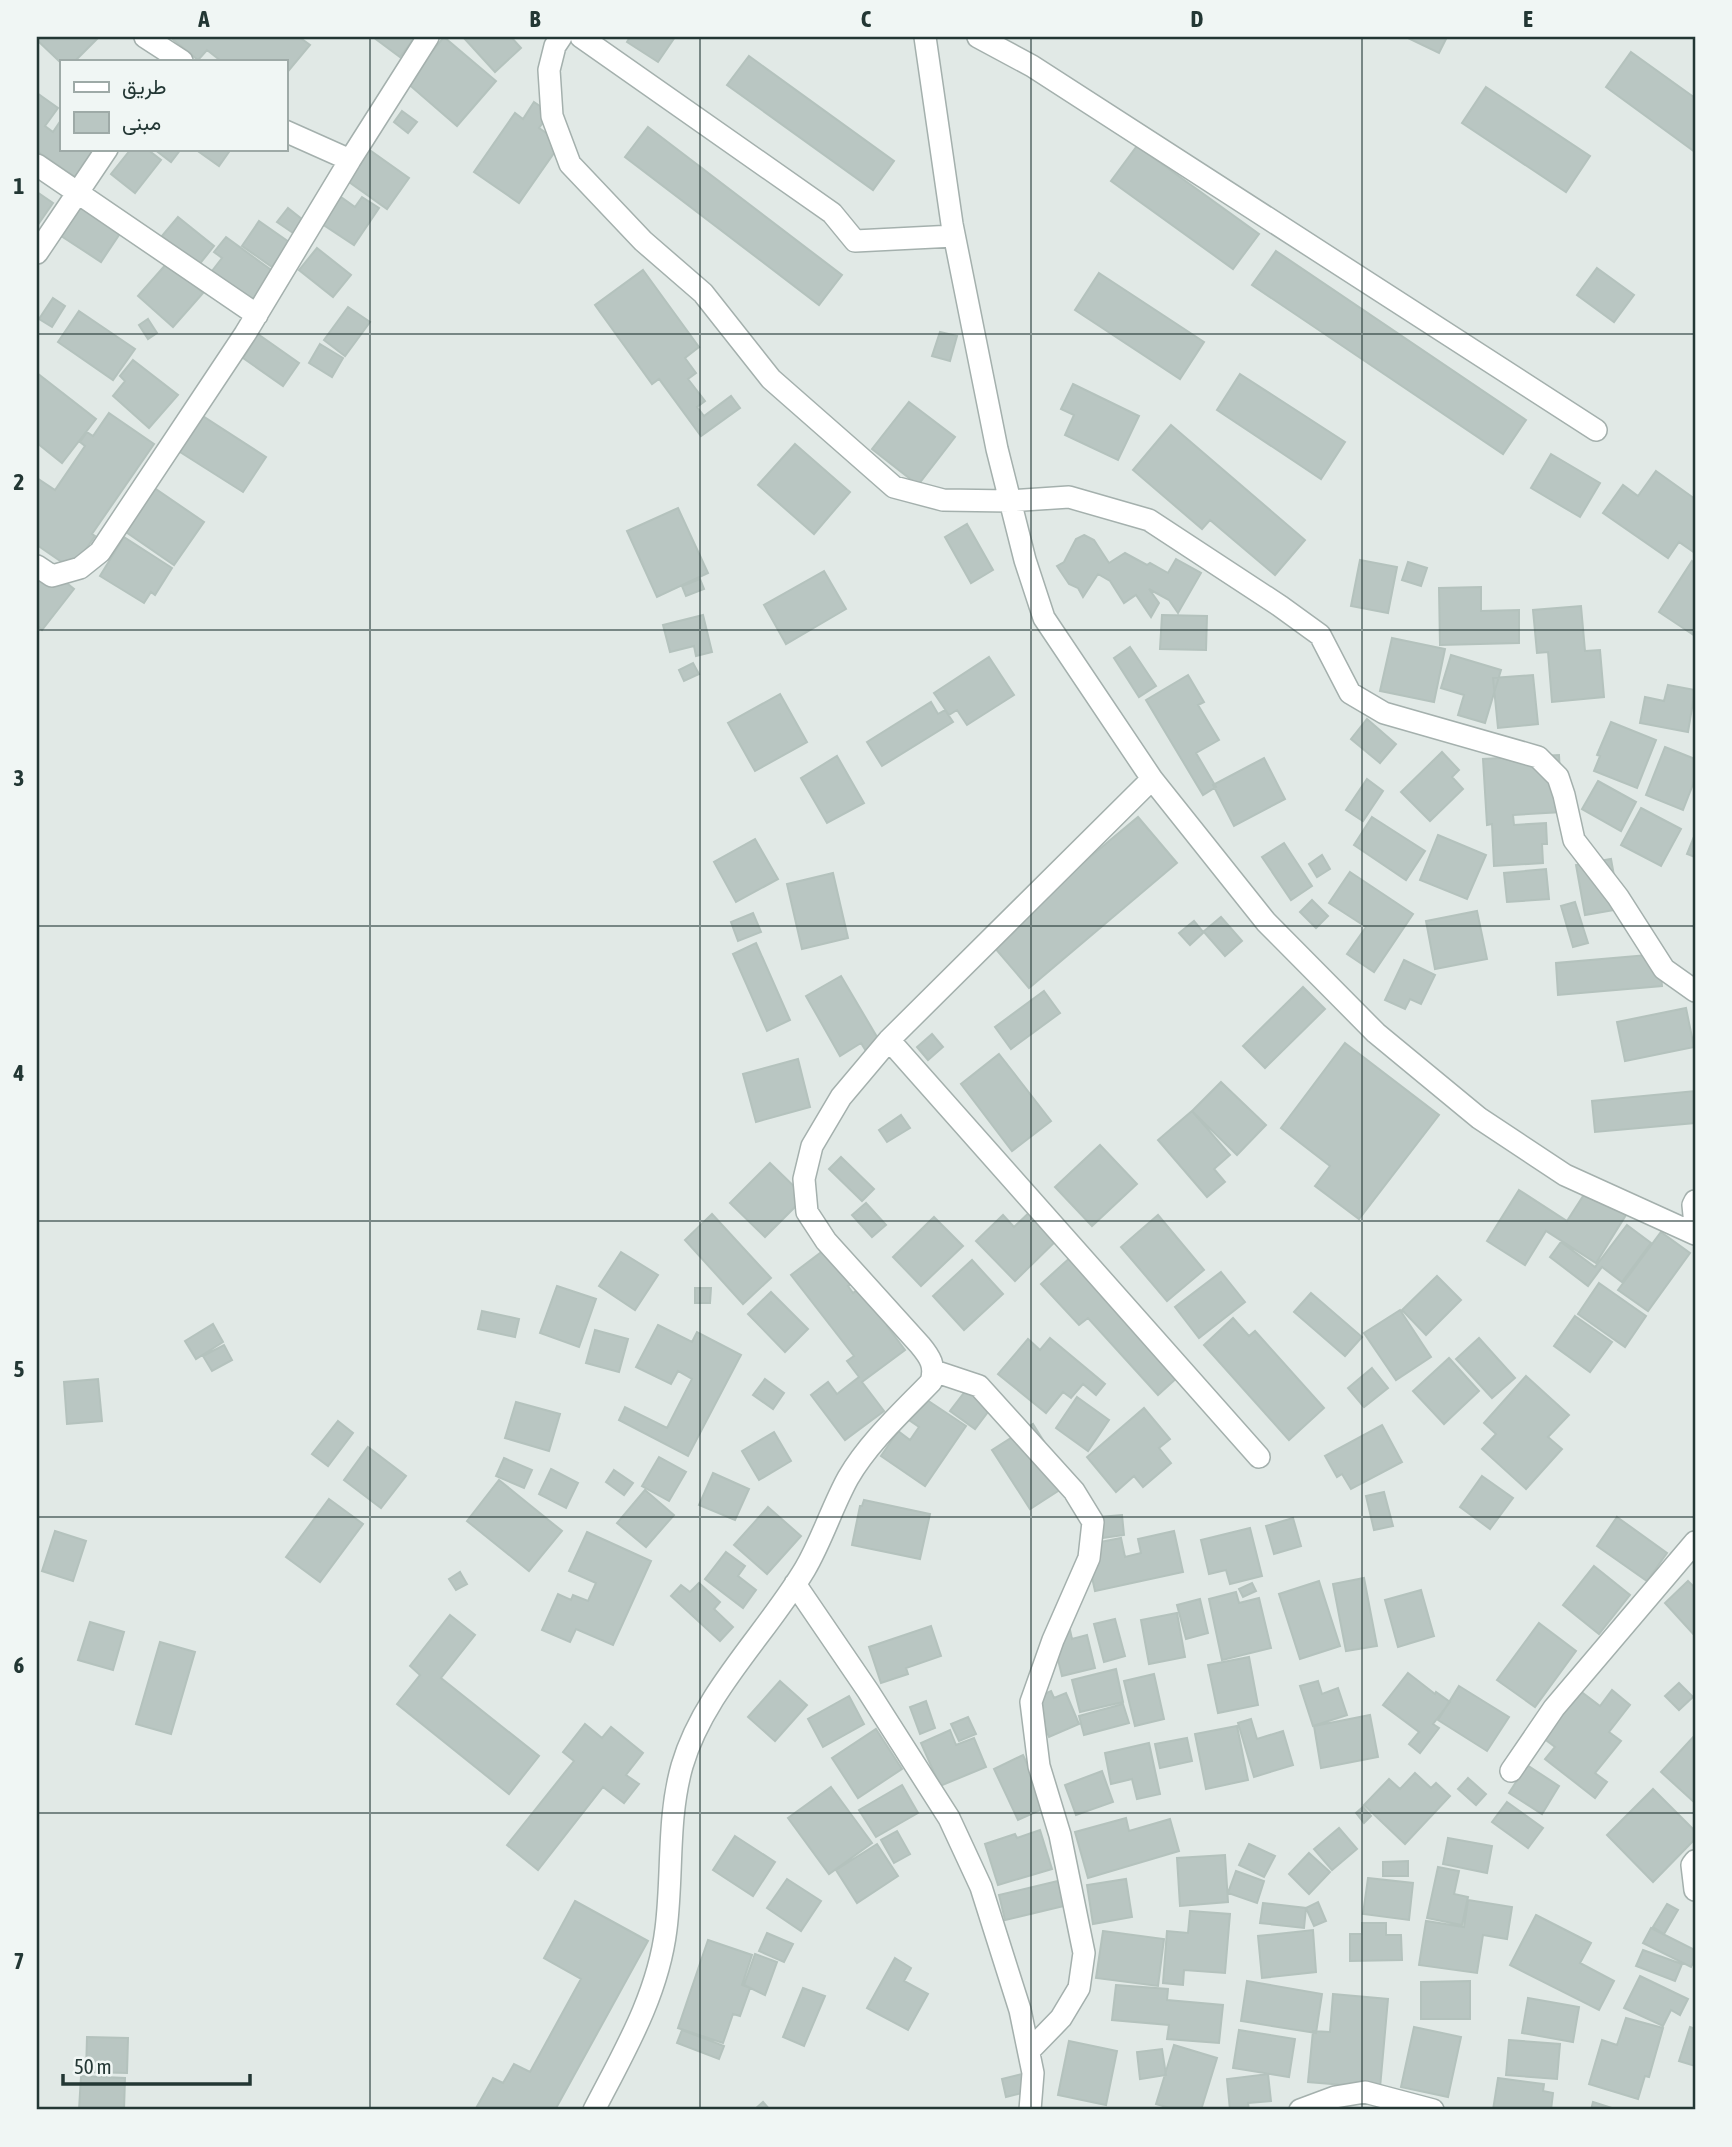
<svg xmlns="http://www.w3.org/2000/svg" width="1732" height="2147" font-family="'Asap Condensed',Vazirmatn,sans-serif">
<style>
.building{fill:#b9c6c2;stroke:#b4c2bd;stroke-width:2}
.lines{fill:none;stroke-linecap:round;stroke-linejoin:round}
.street-casing{stroke:#a4b0ad;stroke-width:24}
.street{stroke:#fff;stroke-width:21}
.grid{fill:none;stroke:#233734;stroke-width:2;stroke-opacity:0.55}
.neatline{fill:none;stroke:#233734;stroke-width:2.5}
.grid-label{font-size:23px;text-anchor:middle;font-weight:bold;fill:#233734}
</style>
<rect width="100%" height="100%" fill="#e1e9e6"/>
<path class="building" d="M37,37H97L98,38L75,61H61V63L37,40Z
M170,37H299L310,45L285,75V61H221L207,50L198,60Z
M373,37H415L400,57Z
M444,37L496,81L457,126L406,82Z
M463,37H511L521,48L495,72Z
M630,37H675L658,62L627,42Z
M1406,37H1447L1439,53Z
M1631,52L1695,98V152L1606,87Z
M749,56L894,161L873,190L727,85Z
M1486,87L1590,156L1566,192L1462,123Z
M37,93L58,108L45,126L53,132L61,120V149H99L78,179L37,151Z
M534,102L550,113L539,128L561,143L519,203L474,172L515,113L523,119Z
M402,111L417,122L408,133L394,122Z
M648,127L842,275L819,305L625,157Z
M364,146L409,178L387,209L342,177Z
M1137,146L1259,234L1233,269L1111,181Z
M131,149H147L161,160L135,193L111,174Z
M154,149H181L171,162Z
M195,149H231L219,166Z
M37,192L53,203L37,226Z
M341,197L355,207L362,197L379,208L354,245L322,224Z
M75,202L121,232L101,262L55,232Z
M288,208L303,220L293,233L277,222Z
M178,217L214,246L198,266L162,236Z
M259,221L289,242L272,267L242,246Z
M226,237L274,272L253,301L212,271L222,258L214,252Z
M317,248L351,275L333,297L299,270Z
M1276,251L1526,420L1503,454L1252,285Z
M168,262L203,293L173,327L138,296Z
M1597,268L1634,295L1614,322L1577,295Z
M643,270L699,347L685,358L696,373L688,379L705,401L697,407L704,416L731,396L740,408L701,436L659,379L652,384L595,305Z
M1099,273L1204,342L1180,379L1075,310Z
M53,298L65,306L52,327L39,319Z
M348,307L370,322L345,356L324,340Z
M79,311L135,349L113,380L58,342Z
M148,319L157,333L148,339L139,325Z
M255,332L299,363L283,386L243,358L250,347L246,345Z
M940,332L957,336L950,361L932,356Z
M320,344L343,358L332,377L309,363Z
M133,360L178,395L149,428L113,396L125,381L120,376Z
M37,373L96,419L62,463L37,443Z
M1240,374L1345,442L1321,479L1217,410Z
M1073,384L1139,416L1118,460L1065,435L1074,415L1061,409Z
M909,402L955,437L918,485L872,449Z
M192,409L266,457L243,492L169,445Z
M109,413L154,444L92,534L95,536L72,569L37,545V478L55,490L85,446L80,442L87,432L93,436Z
M1171,425L1305,540L1275,575L1210,520L1202,529L1133,470Z
M795,444L850,492L814,534L758,485Z
M1551,454L1600,483L1580,517L1531,488Z
M1656,471L1695,499V553L1679,542L1668,558L1603,513L1623,485L1638,496Z
M153,487L204,522L174,565L123,530Z
M678,508L708,573L657,597L627,531Z
M967,524L993,570L971,583L945,537Z
M1084,535L1094,540L1109,563L1125,553L1147,565L1150,563L1168,573L1176,559L1201,573L1178,613L1169,600L1149,589L1159,603L1151,617L1136,595L1124,603L1110,581L1098,574L1083,597L1078,588L1069,584L1057,566L1064,562L1076,539Z
M124,537L172,568L155,595L151,592L144,603L100,576Z
M1360,560L1397,567L1388,613L1351,606Z
M1692,561L1695,563V636L1659,612Z
M1408,562L1427,568L1421,586L1402,580Z
M43,564L74,589L42,630L37,625V573Z
M824,571L846,609L786,644L764,605Z
M700,579L704,589L686,596L682,586Z
M1481,587V611L1519,610V643L1440,645L1439,588Z
M1581,606L1585,651L1600,650L1604,697L1552,702L1548,652L1537,653L1533,610Z
M703,615L712,652L696,656L694,646L670,652L663,625Z
M1162,615L1207,616L1206,650L1160,649Z
M1392,638L1445,649L1434,702L1380,691Z
M1130,647L1156,686L1139,697L1114,658Z
M1451,655L1501,670L1485,723L1458,715L1464,695L1441,688Z
M989,657L1014,695L967,725L957,710L949,715L934,693Z
M693,663L699,674L684,681L679,670Z
M1188,675L1204,702L1198,705L1219,740L1196,753L1216,787L1203,795L1146,700Z
M1533,675L1538,724L1498,728L1493,678Z
M1668,685L1695,690L1688,732L1640,723L1645,697L1664,701Z
M780,694L807,742L755,771L728,723Z
M931,702L938,714L945,710L953,722L882,766L867,742Z
M1367,719L1396,744L1380,763L1351,739Z
M1611,722L1656,740L1637,788L1594,771L1600,756L1597,755Z
M1665,747L1695,759V779L1683,810L1646,795Z
M1442,752L1459,770L1452,777L1463,789L1430,821L1401,792Z
M1559,755L1562,812L1513,815L1514,825L1546,823L1547,844H1542L1543,863L1494,866L1492,824L1487,825L1483,759Z
M837,756L864,803L827,823L801,778Z
M1264,758L1285,799L1234,826L1213,785Z
M1367,779L1383,791L1363,821L1346,810Z
M1598,781L1636,802L1621,831L1582,809Z
M1641,808L1681,829L1661,866L1621,845Z
M1138,817L1177,863L1029,988L989,941Z
M1372,817L1425,851L1406,880L1354,845Z
M1695,834V857L1687,854Z
M1438,835L1486,855L1467,899L1420,880Z
M755,839L778,879L736,902L714,862Z
M1284,843L1312,886L1291,900L1262,857Z
M1322,855L1330,869L1317,877L1309,864Z
M1611,859L1620,909L1585,915L1576,865Z
M1546,869L1549,899L1507,902L1504,873Z
M1350,872L1413,914L1374,972L1347,954L1366,927L1329,903Z
M833,873L848,938L802,949L787,884Z
M1312,900L1328,916L1316,928L1300,912Z
M1575,902L1588,943L1573,947L1561,906Z
M1477,911L1487,959L1435,969L1426,921Z
M753,913L761,932L738,941L731,922Z
M1221,917L1242,941L1225,956L1204,932L1190,945L1179,933L1194,921L1203,932Z
M756,943L790,1020L767,1031L733,954Z
M1659,954L1662,986L1558,995L1556,963Z
M1404,960L1435,975L1421,1004L1410,999L1405,1009L1385,1000Z
M841,976L880,1042L866,1051L861,1043L840,1056L806,996Z
M1303,987L1325,1009L1265,1068L1243,1046Z
M1044,991L1060,1013L1011,1049L995,1027Z
M1686,1008L1694,1047L1625,1061L1617,1022Z
M932,1034L943,1047L928,1060L917,1047Z
M1345,1043L1439,1115L1359,1219L1315,1186L1330,1166L1281,1128Z
M999,1054L1051,1121L1012,1151L961,1084Z
M798,1059L810,1107L756,1122L743,1074Z
M1221,1082L1266,1125L1237,1155L1192,1111Z
M1695,1091V1123L1595,1132L1592,1101Z
M1192,1111L1230,1155L1214,1169L1225,1182L1207,1197L1158,1140Z
M901,1115L910,1128L887,1142L879,1130Z
M1100,1145L1137,1184L1092,1226L1055,1187Z
M841,1157L874,1189L862,1201L829,1169Z
M770,1163L805,1197L765,1237L730,1203Z
M1519,1190L1567,1221L1587,1190L1626,1215L1596,1263L1546,1231L1525,1265L1487,1241Z
M866,1203L886,1225L872,1237L852,1215Z
M1037,1205L1064,1233L1015,1281L976,1241L1003,1215L1014,1227Z
M712,1214L771,1278L743,1304L685,1240Z
M1158,1215L1204,1270L1167,1301L1121,1247Z
M934,1217L963,1246L921,1286L893,1257Z
M1627,1225L1651,1243L1622,1282L1602,1267L1588,1286L1550,1257L1561,1242L1595,1267Z
M1661,1232L1690,1253L1648,1311L1618,1290Z
M832,1244L859,1279L848,1286L853,1293L869,1281L897,1319L887,1326L905,1350L862,1382L884,1411L845,1440L811,1395L828,1382L837,1394L859,1377L847,1361L854,1356L791,1275Z
M1082,1247L1191,1365L1158,1395L1088,1318L1079,1325L1041,1284Z
M621,1252L658,1275L635,1310L599,1286Z
M972,1260L1003,1294L964,1330L933,1296Z
M1221,1272L1245,1302L1199,1338L1175,1307Z
M1437,1276L1461,1300L1426,1335L1402,1310Z
M1599,1283L1646,1316L1625,1347L1578,1314Z
M557,1286L596,1299L579,1347L540,1333Z
M695,1288H711L710,1303H695Z
M771,1292L808,1329L785,1352L748,1314Z
M1311,1293L1362,1337L1345,1356L1294,1312Z
M1400,1310L1431,1357L1396,1380L1364,1333Z
M482,1311L519,1319L515,1337L478,1329Z
M1575,1316L1612,1342L1590,1372L1554,1346Z
M1233,1318L1249,1336L1255,1331L1324,1408L1289,1440L1204,1345Z
M213,1324L223,1342L196,1359L185,1341Z
M658,1325L692,1342L697,1332L741,1355L688,1456L619,1420L625,1407L667,1428L692,1379L678,1371L671,1384L636,1367Z
M595,1330L628,1339L619,1372L586,1363Z
M1050,1338L1105,1384L1096,1395L1083,1384L1071,1398L1063,1392L1046,1413L998,1374L1028,1339L1040,1350Z
M1479,1338L1515,1378L1492,1398L1456,1359Z
M224,1345L232,1360L212,1371L203,1356Z
M1449,1358L1479,1391L1444,1424L1413,1391Z
M1372,1368L1388,1388L1364,1407L1348,1388Z
M1526,1376L1569,1415L1548,1437L1562,1449L1526,1489L1482,1449L1496,1434L1484,1423Z
M98,1379L102,1421L67,1424L64,1382Z
M765,1379L784,1393L773,1409L753,1395Z
M970,1385L994,1404L975,1429L950,1411Z
M921,1396L966,1426L925,1486L881,1456L898,1431L910,1440L919,1427L906,1418Z
M1077,1397L1109,1420L1088,1451L1056,1428Z
M516,1402L560,1414L549,1451L505,1438Z
M1144,1408L1170,1439L1159,1448L1171,1463L1143,1487L1134,1476L1116,1492L1087,1457Z
M338,1421L353,1433L328,1466L312,1454Z
M1033,1424L1058,1464L1069,1484L1030,1509L992,1450Z
M1382,1425L1402,1462L1351,1489L1342,1474L1337,1477L1325,1456Z
M774,1432L791,1461L759,1480L742,1451Z
M368,1447L406,1476L381,1508L344,1480Z
M659,1457L686,1472L669,1501L642,1486Z
M504,1458L532,1470L524,1488L496,1476Z
M551,1469L578,1483L566,1508L539,1494Z
M614,1470L633,1483L624,1495L606,1482Z
M713,1473L749,1489L735,1520L699,1505Z
M1482,1476L1513,1498L1490,1529L1460,1507Z
M499,1480L562,1531L529,1571L467,1521Z
M645,1490L674,1515L646,1547L617,1523Z
M1384,1492L1393,1526L1374,1530L1366,1496Z
M329,1499L363,1524L320,1582L286,1557Z
M864,1500L930,1514L920,1559L852,1545L860,1506H862Z
M768,1507L801,1536L767,1574L734,1545Z
M1122,1515L1124,1535L1102,1538L1100,1517Z
M1617,1517L1667,1553L1647,1581L1597,1546Z
M1293,1518L1301,1546L1274,1554L1266,1526Z
M1250,1528L1262,1576L1230,1584L1226,1570L1209,1574L1201,1540Z
M55,1531L86,1541L73,1581L42,1571Z
M1174,1531L1183,1572L1095,1591L1085,1545L1121,1538L1125,1557L1141,1553L1138,1539Z
M587,1532L651,1561L613,1645L576,1629L570,1642L542,1630L558,1594L571,1600L573,1595L588,1601L596,1583L569,1571Z
M726,1552L745,1566L738,1576L756,1590L743,1608L705,1579Z
M1594,1566L1630,1595L1599,1634L1563,1605Z
M460,1572L467,1584L456,1590L449,1579Z
M1364,1578L1377,1646L1346,1651L1333,1584Z
M1319,1581L1340,1646L1300,1659L1279,1594Z
M1688,1581L1695,1588V1636L1665,1603Z
M699,1583L720,1602L714,1609L733,1627L720,1641L671,1596L681,1585L690,1592Z
M1252,1583L1256,1591L1243,1597L1239,1589Z
M1421,1590L1434,1636L1398,1647L1385,1600Z
M1236,1592L1239,1603L1259,1598L1271,1648L1222,1660L1209,1599Z
M1200,1599L1208,1633L1186,1639L1177,1605Z
M1177,1613L1185,1657L1149,1664L1141,1620Z
M450,1615L475,1635L441,1678L539,1756L509,1794L397,1704L420,1675L410,1666Z
M1115,1619L1125,1656L1104,1662L1094,1624Z
M90,1622L124,1632L113,1670L78,1660Z
M1539,1623L1576,1651L1535,1707L1497,1680Z
M931,1626L941,1656L906,1668L908,1674L881,1683L869,1647Z
M1070,1630L1072,1639L1087,1635L1095,1668L1062,1676L1052,1635Z
M160,1642L195,1652L171,1734L136,1724Z
M1249,1657L1258,1705L1218,1713L1208,1665Z
M1116,1669L1123,1702L1080,1712L1072,1680Z
M1408,1673L1435,1694L1436,1692L1450,1702L1433,1724L1439,1728L1420,1753L1409,1744L1419,1732L1383,1705Z
M1154,1674L1164,1719L1135,1726L1124,1681Z
M780,1681L807,1705L775,1741L748,1717Z
M1318,1681L1322,1694L1338,1688L1347,1715L1313,1726L1300,1686Z
M1679,1683L1693,1697L1679,1710L1665,1696Z
M1459,1686L1509,1717L1487,1751L1438,1720Z
M1575,1687L1600,1706L1612,1690L1630,1705L1609,1732L1621,1741L1595,1773L1607,1782L1595,1798L1545,1759L1555,1747L1538,1734Z
M1051,1691L1054,1698L1066,1693L1079,1724L1049,1737L1033,1699Z
M849,1696L864,1724L823,1747L808,1719Z
M926,1701L935,1728L920,1734L910,1707Z
M1123,1704L1129,1723L1084,1735L1079,1716Z
M1370,1715L1378,1757L1321,1768L1314,1726Z
M968,1717L976,1734L959,1741L951,1724Z
M1251,1719L1257,1739L1283,1731L1293,1765L1254,1777L1238,1723Z
M585,1724L602,1738L611,1727L643,1753L626,1775L639,1784L624,1803L603,1787L538,1870L507,1845L574,1761L563,1752Z
M1237,1726L1248,1780L1206,1789L1195,1734Z
M876,1729L902,1769L858,1798L832,1758Z
M950,1730L956,1745L974,1738L986,1767L940,1786L921,1743Z
M1695,1735V1803L1661,1772Z
M1187,1738L1192,1761L1160,1768L1155,1744Z
M1149,1743L1160,1794L1137,1799L1132,1779L1111,1784L1105,1753Z
M1023,1755L1047,1807L1018,1820L994,1769Z
M1527,1765L1559,1786L1542,1814L1509,1793Z
M1102,1771L1113,1802L1076,1815L1065,1785Z
M1415,1773L1431,1788L1436,1783L1450,1796L1405,1844L1364,1805L1389,1779L1400,1789Z
M1468,1778L1486,1794L1476,1805L1458,1789Z
M902,1785L918,1813L876,1837L859,1810Z
M831,1787L872,1843L829,1874L788,1818Z
M1653,1789L1695,1831V1839L1653,1882L1607,1835Z
M1507,1802L1543,1828L1528,1848L1492,1822Z
M1363,1807L1371,1816L1364,1823L1356,1813Z
M1126,1818L1129,1831L1170,1819L1179,1851L1088,1878L1075,1832Z
M1339,1828L1357,1849L1332,1870L1314,1849Z
M1040,1830L1052,1869L998,1885L985,1844L1015,1834L1017,1838Z
M897,1831L910,1854L894,1863L881,1840Z
M735,1836L775,1862L753,1896L713,1870Z
M1448,1838L1492,1846L1487,1873L1443,1864Z
M877,1844L898,1876L857,1903L836,1870Z
M1249,1844L1275,1856L1264,1877L1239,1865Z
M1309,1853L1330,1872L1309,1894L1289,1874Z
M1225,1855L1228,1902L1180,1906L1177,1858Z
M1408,1861V1876H1383V1862Z
M1438,1867L1459,1871L1454,1894L1468,1897L1462,1925L1427,1918Z
M1236,1871L1264,1881L1257,1903L1228,1893Z
M1368,1878L1413,1883L1409,1920L1363,1914Z
M787,1879L821,1901L801,1931L767,1908Z
M1126,1879L1132,1917L1093,1924L1087,1885Z
M1062,1880L1068,1905L1005,1920L999,1895Z
M1468,1900L1512,1907L1507,1939L1483,1935L1477,1973L1419,1965L1426,1921L1464,1927Z
M575,1901L648,1941L555,2110H475L493,2078L503,2083L514,2064L530,2072L581,1979L544,1958Z
M1318,1902L1326,1921L1314,1926L1306,1908Z
M1263,1903L1306,1908L1304,1928L1260,1923Z
M1667,1904L1678,1910L1664,1934L1653,1927Z
M1190,1911L1230,1914L1225,1973L1184,1970L1183,1985L1163,1983L1167,1931L1188,1933Z
M1536,1915L1591,1943L1580,1963L1614,1981L1599,2010L1510,1965Z
M1362,1923H1386V1935H1401L1402,1960L1350,1961V1934H1362Z
M1651,1928L1695,1950V1959L1691,1967L1643,1943Z
M1313,1930L1316,1972L1262,1978L1258,1936Z
M1103,1931L1164,1939L1158,1986L1096,1978Z
M767,1933L793,1944L784,1962L759,1951Z
M708,1940L752,1955L742,1985L750,1988L740,2016L733,2014L723,2043L678,2028Z
M1643,1950L1682,1964L1675,1981L1636,1966Z
M755,1954L777,1962L765,1995L744,1985Z
M895,1958L911,1968L904,1981L928,1994L908,2030L867,2008Z
M1640,1976L1688,1999L1680,2015L1671,2010L1663,2026L1624,2008Z
M1247,1981L1322,1994L1316,2033L1241,2021Z
M1470,1981V2019H1421V1982Z
M1116,1985L1168,1989L1167,2000L1223,2005L1219,2043L1167,2039L1169,2025L1112,2020Z
M803,1988L825,1996L804,2046L783,2037Z
M1333,1994L1388,1999L1380,2088L1308,2082L1313,2031L1330,2032Z
M1528,1998L1579,2007L1573,2042L1522,2033Z
M1626,2018L1663,2028L1649,2077L1645,2076L1638,2099L1589,2084L1602,2040L1617,2045Z
M1414,2027L1461,2037L1448,2097L1401,2087Z
M1690,2027L1695,2029V2066L1679,2061Z
M682,2030L724,2046L719,2059L677,2043Z
M1239,2030L1295,2039L1289,2077L1233,2068Z
M87,2037L128,2038L127,2073L86,2072Z
M1509,2040L1560,2044L1557,2079L1506,2075Z
M1069,2041L1117,2051L1106,2105L1058,2095Z
M1174,2045L1217,2058L1201,2110H1177L1156,2104Z
M1162,2049L1166,2075L1140,2079L1137,2052Z
M1030,2072L1034,2090L1006,2097L1002,2079Z
M1268,2074L1271,2101L1248,2103L1249,2110H1230L1227,2079Z
M81,2076L125,2078L124,2110H79Z
M1498,2078L1544,2084L1543,2091L1553,2093L1551,2110H1493Z
M763,2102L770,2110H754Z
M1593,2102L1618,2110H1591Z"/>
<g class="lines">
<g class="street-casing">
<path id="street" d="M145,37L182,61
M561,37L555,46L549,70L552,116L570,164L643,241L703,293L771,379L894,487L943,500L1010,501L1069,497L1149,520L1280,606L1320,635L1350,693L1384,713L1538,757L1558,777L1564,795L1574,840L1618,897L1664,969L1695,991
M581,37L832,213L855,241L954,236
M925,37L952,224L997,449L1025,560L1044,618L1152,779L1266,922L1376,1033L1479,1118L1565,1175L1695,1234
M978,37L1032,66L1596,430
M285,131L350,160
M37,165L257,315
M37,253L107,149
M37,566L52,576L80,568L100,552L245,334L350,160L428,37
M889,1040L1259,1457
M1695,1201L1693,1205L1695,1225
M934,1371L979,1386L1074,1491L1093,1522L1089,1558L1053,1640L1031,1702L1039,1766L1060,1835L1084,1953L1079,1988L1061,2018L1029,2051
M795,1584L868,1691L949,1818L981,1887L1020,2010L1033,2073L1030,2110
M1511,1771L1554,1708L1695,1542
M1695,1861L1692,1865L1695,1890
M594,2110C624,2052 658,1995 666,1929C673,1875 667,1819 682,1766C703,1693 766,1634 805,1569C822,1540 832,1507 848,1478C869,1442 902,1412 931,1382C936,1366 930,1357 920,1345L826,1241L807,1212L804,1179L812,1146L841,1097L889,1040L1152,779
M1300,2110L1335,2097L1365,2092L1433,2110"/>
</g>
<use href="#street" class="street"/>
</g>
<path class="grid" d="M370,37V2110M700,37V2110M1031,37V2110M1362,37V2110M37,334H1695M37,630H1695M37,926H1695M37,1221H1695M37,1517H1695M37,1813H1695"/>
<rect width="1732" height="2147" fill="none" stroke="#f0f6f4" stroke-width="77"/>
<rect x="60" y="60" width="228" height="91" fill="#f0f6f4" stroke="#9eaaa7" stroke-width="2"/>
<rect x="74" y="82" width="35" height="10" fill="#ffffff" stroke="#9eaaa7" stroke-width="2"/>
<text x="122" y="94" font-size="21" fill="#233734">طريق</text>
<rect x="74" y="112" width="35" height="21" fill="#b9c6c2" stroke="#9eaaa7" stroke-width="2"/>
<text x="122" y="130" font-size="21" fill="#233734">مبنى</text>
<path d="M63 2074v10h187v-10" fill="none" stroke="#233734" stroke-width="3.5"/>
<text x="74" y="2074" font-size="21" fill="#233734" stroke="#f0f6f4" stroke-width="5" paint-order="stroke">50 m</text>
<rect x="38" y="38" width="1656" height="2070" class="neatline"/>
<g class="grid-label">
<text x="204" y="27">A</text>
<text x="535" y="27">B</text>
<text x="866" y="27">C</text>
<text x="1197" y="27">D</text>
<text x="1528" y="27">E</text>
<text x="19" y="194">1</text>
<text x="19" y="490">2</text>
<text x="19" y="786">3</text>
<text x="19" y="1081">4</text>
<text x="19" y="1377">5</text>
<text x="19" y="1673">6</text>
<text x="19" y="1969">7</text>
</g>
</svg>
